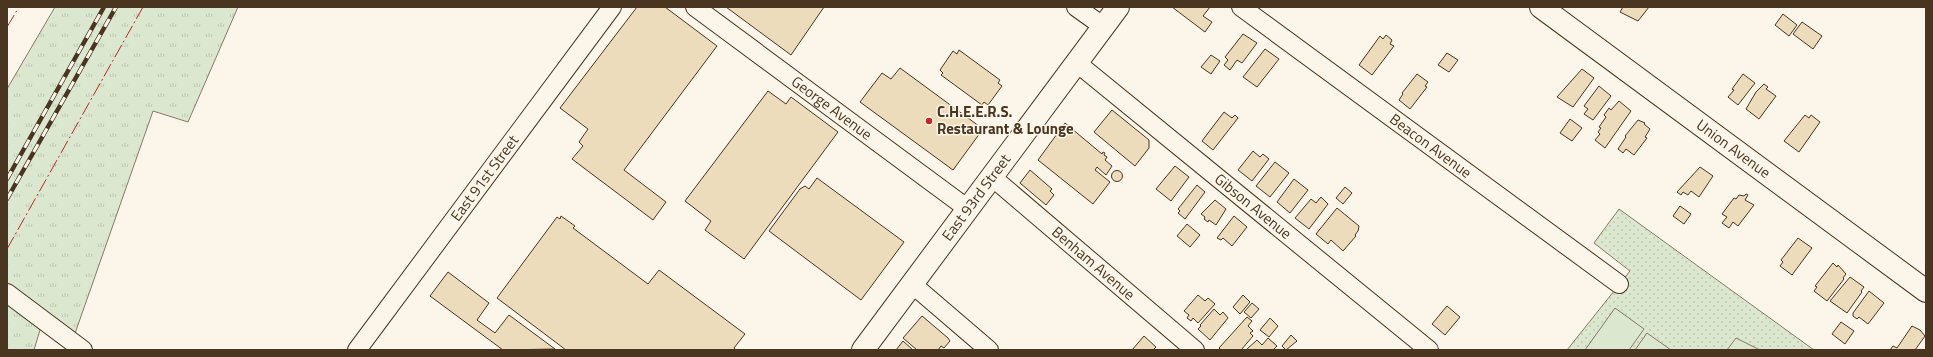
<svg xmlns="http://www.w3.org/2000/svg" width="1933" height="357" font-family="'Titillium Web',sans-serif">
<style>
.grass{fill:url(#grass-tufts);stroke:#887966}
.park{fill:url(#park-dots);stroke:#887966}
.pitch{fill:#dce7d0;stroke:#887966}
.building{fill:#ecdcbc;stroke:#4a3520}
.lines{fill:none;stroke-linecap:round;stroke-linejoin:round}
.minor-casing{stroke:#4a3520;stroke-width:20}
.major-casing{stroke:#4a3520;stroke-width:24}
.minor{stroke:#fbf6e9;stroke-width:18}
.major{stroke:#fbf6e9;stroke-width:22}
.rail-casing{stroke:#4a3520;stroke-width:4.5}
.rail{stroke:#fbf6e9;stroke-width:3;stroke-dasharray:9;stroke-linecap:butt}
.power{stroke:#c62828;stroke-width:1;stroke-dasharray:14 3 2 3;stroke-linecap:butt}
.poi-dot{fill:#c62828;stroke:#fbf6e9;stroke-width:1.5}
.labels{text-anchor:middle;stroke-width:3;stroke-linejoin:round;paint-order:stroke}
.street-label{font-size:15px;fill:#4a3520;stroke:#fbf6e9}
.poi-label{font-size:15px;font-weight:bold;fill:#4a3520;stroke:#fbf6e9;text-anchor:start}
</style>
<defs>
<pattern id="grass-tufts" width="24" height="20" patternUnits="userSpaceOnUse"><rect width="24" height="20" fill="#dce7d0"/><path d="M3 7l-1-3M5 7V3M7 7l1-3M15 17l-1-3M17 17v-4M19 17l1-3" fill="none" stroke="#bec7b2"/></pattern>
<pattern id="park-dots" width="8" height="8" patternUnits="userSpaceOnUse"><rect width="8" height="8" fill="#dce7d0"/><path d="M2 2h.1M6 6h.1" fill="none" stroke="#bec7b2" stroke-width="1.8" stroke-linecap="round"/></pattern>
</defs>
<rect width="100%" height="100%" fill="#fbf6e9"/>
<path class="grass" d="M55,7H238L188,122L153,111L72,342L43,320L34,350H7V89Z"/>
<path class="park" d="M1619,209L1814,350H1567L1630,271L1594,243Z"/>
<path class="pitch" d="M1615,308L1644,329L1629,350H1585Z
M1647,333L1671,350H1635Z
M1736,338L1760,350H1727Z"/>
<path class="building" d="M637,7H665L717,46L624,170L666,202L653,220L572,159L583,146L579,142L588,129L560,108Z
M726,7H824L791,55Z
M1172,7H1210L1203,16L1212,22L1205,32Z
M1623,7H1649L1638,21L1620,12Z
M1783,14L1797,25L1789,36L1775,25Z
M1802,22L1822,36L1813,49L1793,34Z
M1243,34L1257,43L1242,63L1237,60L1230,70L1224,65L1228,60L1225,57Z
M1386,35L1392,40L1390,44L1394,46L1372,75L1359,65L1380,36L1383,39Z
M1265,49L1279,59L1257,87L1243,77Z
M959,50L1000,80L998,83L1002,86L988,105L984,102L982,105L941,75L943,73L940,70L953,51L957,54Z
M1447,53L1458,60L1449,72L1438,65Z
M1211,55L1220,61L1211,74L1201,67Z
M900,68L983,129L953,170L860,102L882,73L891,79Z
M1582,69L1594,78L1573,107L1557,97Z
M1417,74L1428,82L1425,86L1427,87L1410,109L1399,100L1403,94L1402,93Z
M1743,74L1755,83L1738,105L1728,97L1734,90L1732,89Z
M1764,84L1768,87L1766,89L1776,96L1759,119L1746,109L1756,92Z
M1599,86L1611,96L1593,120L1584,114L1588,109L1584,106Z
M768,91L786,104L791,97L838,132L744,259L705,230L711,221L685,201Z
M1619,101L1631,111L1605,148L1595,140L1600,134L1598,132L1601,128L1599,127L1606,117L1604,115L1609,108L1611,110Z
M1112,110L1149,140V148L1135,166L1094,132Z
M1224,112L1232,118L1235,115L1238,118L1213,150L1202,141Z
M1805,115L1809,118L1811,115L1820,122L1799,152L1784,141Z
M1570,119L1582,128L1572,141L1560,133Z
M1638,120L1645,123L1644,124L1650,129L1645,137L1647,138L1634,155L1626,149L1623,153L1618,149L1626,137L1625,136Z
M1065,123L1102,154L1103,152L1105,153L1104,155L1107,157L1105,160L1112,166L1106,175L1097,167L1095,170L1110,182L1093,204L1038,160Z
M1253,151L1260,157L1263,154L1269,159L1252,181L1238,170Z
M1275,162L1289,173L1270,197L1256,186Z
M1175,166L1189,177L1171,201L1156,189Z
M1700,167L1713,176L1699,197L1691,191L1688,195L1683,192L1681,195L1677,192Z
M1030,170L1052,189L1050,191L1054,195L1046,205L1020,183Z
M1111.5 176a5.5 5.5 0 1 1 11 0a5.5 5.5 0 1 1-11 0Z
M817,178L904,242L861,300L769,231L800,189L805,186L809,189Z
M1294,179L1308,190L1290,213L1277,202Z
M1197,185L1205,192L1185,219L1178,213L1180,211L1178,209Z
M1345,187L1352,193L1343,204L1336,198Z
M1746,194L1748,195L1745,200L1754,205L1738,226L1733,222L1729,228L1722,223L1727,217L1722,214L1734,198L1736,199L1739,195L1744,196Z
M1321,197L1328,204L1309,229L1295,218L1311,199L1316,203Z
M1215,200L1226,209L1216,225L1209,220L1208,222L1204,219L1205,217L1201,214Z
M1680,206L1691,214L1684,224L1673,216Z
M1337,208L1359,226L1358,231L1355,235L1356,236L1343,251L1331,240L1328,244L1316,234Z
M561,216L575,226L573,228L648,284L659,270L745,334L734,348L736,350H566L497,298L557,217L560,219Z
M1234,216L1247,227L1232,246L1223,238L1221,240L1217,238Z
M1187,224L1200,235L1190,247L1177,236Z
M1798,238L1812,248L1792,275L1780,266L1783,262L1781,260Z
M1833,263L1837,267L1838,265L1846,274L1843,278L1844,279L1827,301L1814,291L1817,287L1815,286Z
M448,272L489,303L477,320L495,333L509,315L555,349L503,350L430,296Z
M1850,277L1864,287L1861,291L1862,292L1847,313L1830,301Z
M1869,291L1884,303L1868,324L1859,317L1857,319L1853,316V313Z
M1198,295L1205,301L1208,298L1215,304L1198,323L1193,318L1191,321L1187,318L1189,315L1184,311Z
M1243,295L1250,302L1240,314L1233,307Z
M1252,303L1259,309L1251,318L1244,312Z
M1447,306L1460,317L1445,335L1432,324Z
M1214,309L1220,315L1223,312L1228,318L1210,340L1198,329L1201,326L1200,325Z
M922,316L948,338L950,341L944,348L941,346L938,350H917L903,338Z
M1247,317L1252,321L1248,326L1253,331L1250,333L1253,336L1241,350H1221L1219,348Z
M1270,318L1278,326L1269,337L1260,330Z
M1841,322L1854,331L1845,344L1832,334Z
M1912,326L1920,330L1925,336L1915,350H1890L1893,346L1897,348Z
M1291,335L1297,341L1286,350L1282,346Z
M1144,336L1156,347L1153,350H1132Z
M1268,338L1277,346L1273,350H1246L1257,340L1262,345Z
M903,341L913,350H896Z"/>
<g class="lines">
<g class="minor-casing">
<g id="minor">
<path id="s1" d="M695,7L968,209"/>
<path d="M1076,7L1104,27"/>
<path id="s2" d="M1241,7L1619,284"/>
<path id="s3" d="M1077,63L1429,350"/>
<path id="s4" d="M992,177L1195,350"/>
<path d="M912,284L989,350"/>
<path d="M7,293L83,350"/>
<path id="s5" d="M357,350L612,7"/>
</g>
</g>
<g class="major-casing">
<g id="major">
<path id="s6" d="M1541,7L1926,291"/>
<path id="s7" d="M863,350L1118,7"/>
</g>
</g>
<use href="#minor" class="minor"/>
<use href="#major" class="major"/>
<g class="rail-casing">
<path id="rail" d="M7,179L104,7
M7,199L116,7"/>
</g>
<use href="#rail" class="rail"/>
<path class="power" d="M7,27L19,7
M7,249L143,7"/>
</g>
<circle class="poi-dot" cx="929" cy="121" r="4"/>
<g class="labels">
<g class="street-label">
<text dy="5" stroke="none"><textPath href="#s1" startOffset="170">George Avenue</textPath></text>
<text dy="5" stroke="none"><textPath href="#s2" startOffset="235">Beacon Avenue</textPath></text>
<text dy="5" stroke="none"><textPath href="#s6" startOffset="239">Union Avenue</textPath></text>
<text dy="5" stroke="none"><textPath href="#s5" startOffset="214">East 91st Street</textPath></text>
<text dy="5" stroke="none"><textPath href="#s7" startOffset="190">East 93rd Street</textPath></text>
<text dy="5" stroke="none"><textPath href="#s3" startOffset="227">Gibson Avenue</textPath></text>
<text dy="5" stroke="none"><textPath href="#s4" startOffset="133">Benham Avenue</textPath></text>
</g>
<g class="poi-label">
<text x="937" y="117">C.H.E.E.R.S.<tspan x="937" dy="17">Restaurant &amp; Lounge</tspan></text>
</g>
</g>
<rect width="1933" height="357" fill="none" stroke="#4a3520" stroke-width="16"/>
</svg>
